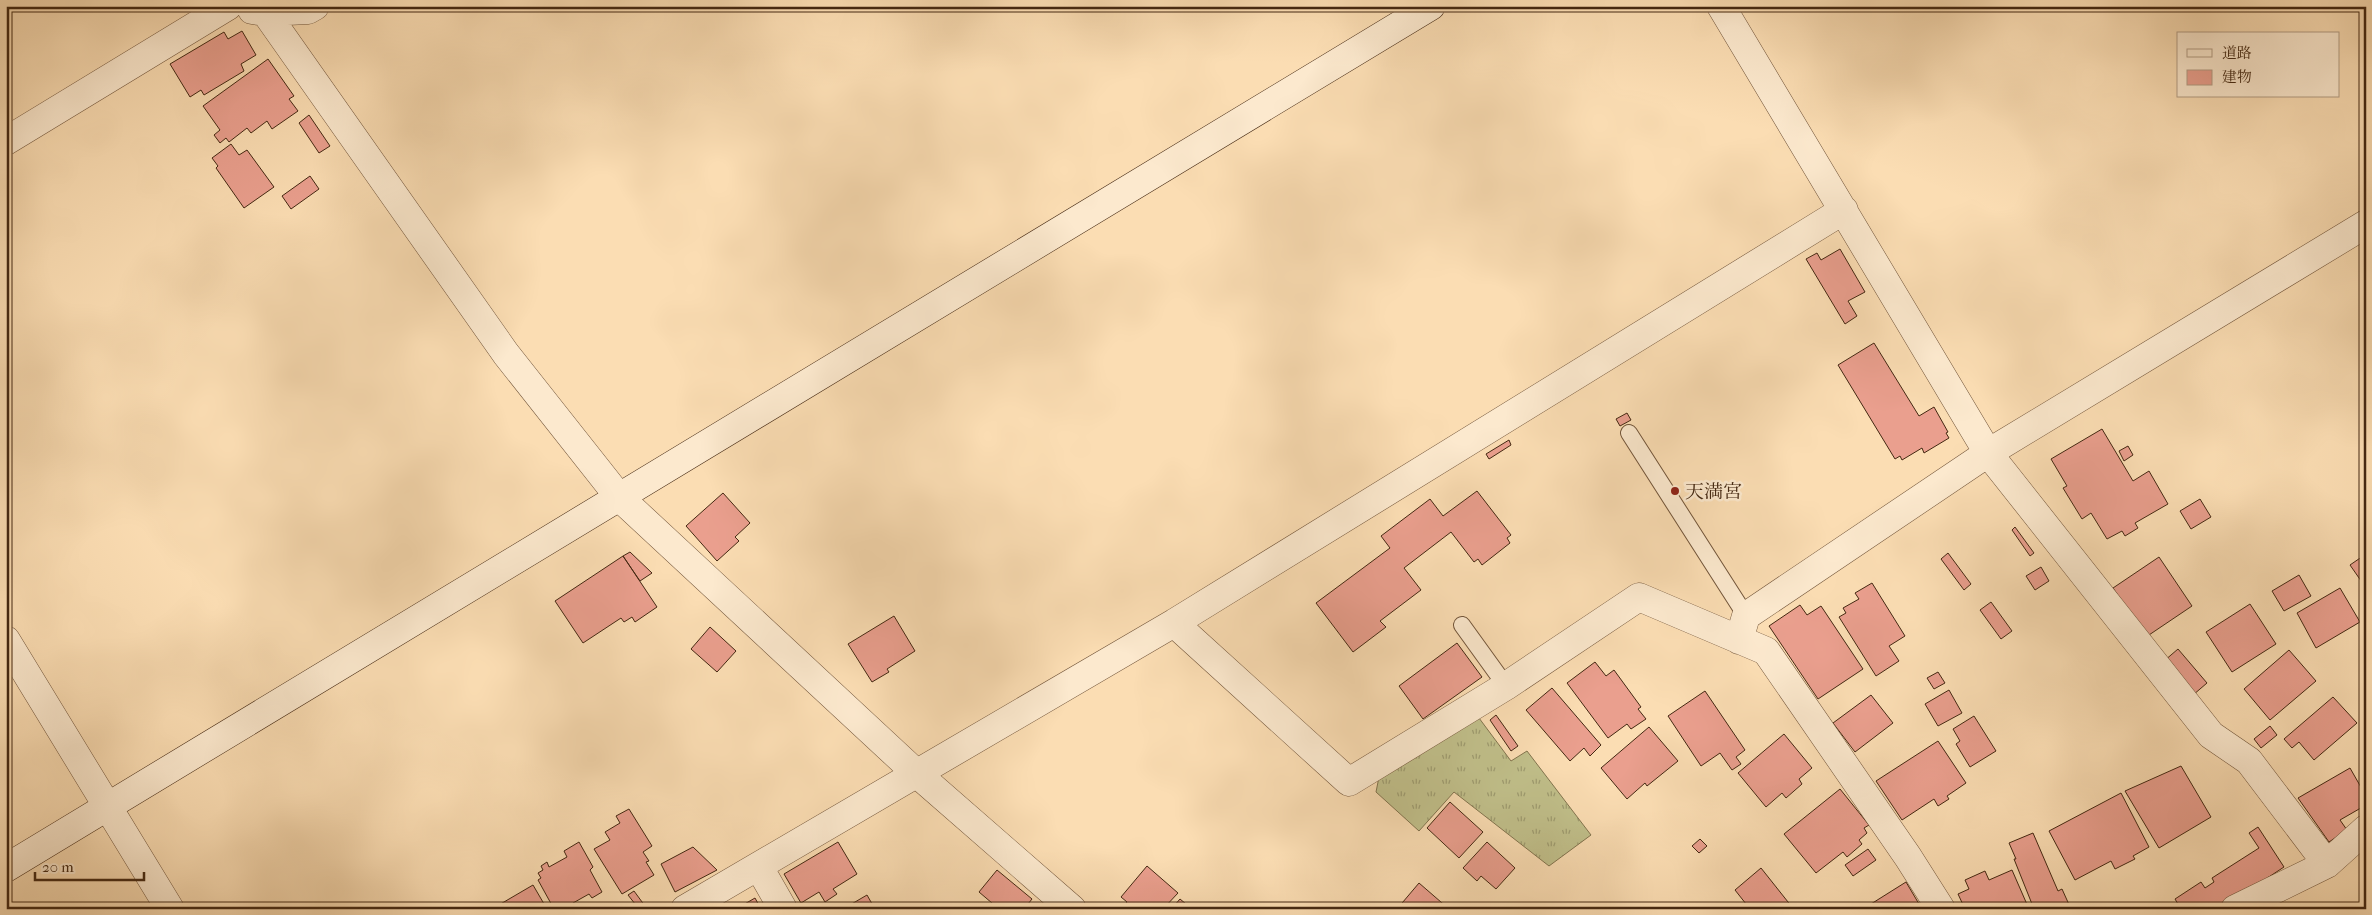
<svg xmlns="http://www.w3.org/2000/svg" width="2372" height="915" font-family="'IM FELL French Canon','Noto Serif JP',serif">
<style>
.grass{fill:url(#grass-tufts);stroke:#82744e}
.building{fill:#ea9f8e;stroke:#442812}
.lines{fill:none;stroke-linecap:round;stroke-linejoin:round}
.lane-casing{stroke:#72553a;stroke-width:18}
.street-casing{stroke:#72553a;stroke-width:29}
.secondary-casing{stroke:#442812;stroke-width:29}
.lane{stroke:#fce9ce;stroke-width:16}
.street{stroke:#fce9ce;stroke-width:28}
.secondary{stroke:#fce9ce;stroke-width:28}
.poi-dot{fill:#8f2418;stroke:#fce9ce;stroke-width:2}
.labels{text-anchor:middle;stroke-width:5;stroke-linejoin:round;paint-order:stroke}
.poi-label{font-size:19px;fill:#442812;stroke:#fce9ce;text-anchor:start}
</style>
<defs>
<pattern id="grass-tufts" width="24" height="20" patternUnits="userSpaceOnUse" patternTransform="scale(1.25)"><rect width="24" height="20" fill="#c1c08b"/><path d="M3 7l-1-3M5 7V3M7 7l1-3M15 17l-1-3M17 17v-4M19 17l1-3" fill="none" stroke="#9e9c70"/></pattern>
</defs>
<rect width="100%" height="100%" fill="#fbddb3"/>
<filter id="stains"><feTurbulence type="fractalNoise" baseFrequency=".004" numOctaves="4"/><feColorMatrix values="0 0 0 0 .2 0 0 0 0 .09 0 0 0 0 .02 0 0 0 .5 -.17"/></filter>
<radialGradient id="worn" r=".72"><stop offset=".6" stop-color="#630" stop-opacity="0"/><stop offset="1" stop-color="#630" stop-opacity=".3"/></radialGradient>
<path class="grass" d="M1479,718L1511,761L1527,751L1591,835L1549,866L1454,792L1419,831L1376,792L1379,777Z"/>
<path class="building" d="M242,31L256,55L241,64L244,71L204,95L201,90L190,97L170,64L224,32L228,39Z
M268,59L294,96L289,99L298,111L272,129L267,121L251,133L247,128L229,142L226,138L220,143L214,135L220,130L203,106Z
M309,115L330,146L319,153L299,123Z
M231,144L239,155L247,150L274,187L244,208L216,168L218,166L212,158Z
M310,176L319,189L291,209L282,196Z
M1840,249L1865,292L1848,301L1857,316L1845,324L1806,259L1817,253L1821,260Z
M1874,343L1919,416L1934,407L1948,432L1946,433L1949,438L1924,453L1922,448L1902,460L1900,456L1895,459L1838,365Z
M1627,413L1631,420L1620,426L1616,419Z
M2102,429L2133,481L2149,471L2168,504L2135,523L2138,528L2125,536L2122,531L2107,539L2091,513L2082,519L2063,488L2067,486L2051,459Z
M1509,440L1511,445L1489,459L1486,454Z
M2128,446L2133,455L2124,461L2119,451Z
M1477,491L1511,535L1507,538L1510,543L1482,565L1478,559L1474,562L1451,532L1404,568L1421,590L1380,621L1386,627L1353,652L1316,603L1390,548L1381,536L1430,499L1443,516Z
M723,493L750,523L735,537L739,541L717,561L686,526Z
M2200,499L2211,517L2191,529L2180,511Z
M2015,527L2034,553L2030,556L2012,530Z
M630,552L652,573L640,581L623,556Z
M1948,553L1971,584L1964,590L1941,559Z
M2366,554V588L2350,565Z
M623,556L657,607L635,622L632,617L624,622L621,618L583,643L555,601Z
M2159,557L2192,606L2146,637L2113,588Z
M2041,567L2049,581L2035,590L2026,576Z
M2299,575L2311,596L2284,611L2272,591Z
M1872,583L1905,636L1889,646L1899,661L1876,676L1839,617L1846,613L1843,608L1859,599L1855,593Z
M2340,588L2360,622L2316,648L2297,613Z
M1991,602L2012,631L2001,639L1980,610Z
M2250,604L2276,644L2232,672L2206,632Z
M1800,605L1807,615L1821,606L1863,669L1818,699L1769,626Z
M894,616L915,651L887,669L889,672L872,682L848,644Z
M710,627L736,651L717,672L691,649Z
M1457,643L1482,677L1423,719L1399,686Z
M2178,649L2207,683L2193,695L2164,661Z
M2289,650L2316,681L2270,720L2244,689Z
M1595,662L1606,676L1614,670L1641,707L1638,709L1646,719L1631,729L1627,724L1608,738L1567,683Z
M1938,672L1945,683L1934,689L1927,678Z
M1552,688L1601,745L1590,756L1584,748L1570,761L1526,710Z
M1949,690L1962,713L1938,726L1925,704Z
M1705,691L1745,750L1736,757L1741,764L1732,770L1720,753L1701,766L1668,716Z
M1871,695L1893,723L1855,752L1833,723Z
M2333,697L2357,723L2314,760L2299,742L2292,748L2284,739Z
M1496,715L1518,746L1511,751L1490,720Z
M1974,716L1996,751L1970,767L1956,744L1960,741L1953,729Z
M2270,726L2277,735L2261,748L2254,739Z
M1649,727L1678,761L1647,786L1645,783L1627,799L1601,768Z
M1784,734L1812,768L1799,779L1802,784L1786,798L1782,793L1766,807L1738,773Z
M1938,741L1966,783L1947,796L1949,799L1938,806L1934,799L1902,820L1876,781Z
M2181,766L2211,817L2159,848L2125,791Z
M2350,768L2366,796V805L2340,820L2347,830L2329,842L2298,798Z
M1840,789L1869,825L1864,828L1867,833L1859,840L1862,844L1847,857L1843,852L1816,873L1784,834Z
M2121,793L2149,847L2133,856L2135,859L2115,869L2111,861L2075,880L2049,831Z
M1450,802L1483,832L1459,858L1427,828Z
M629,809L652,846L643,852L649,861L646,862L654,875L622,894L594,849L610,840L605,832L620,823L616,816Z
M2258,827L2284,867L2220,909H2181L2175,899L2201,882L2205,888L2214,882L2212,878L2259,848L2249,833Z
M2033,833L2058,891L2062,889L2071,909H2034L2014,859H2016L2009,843Z
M1700,839L1707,846L1699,853L1692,846Z
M579,842L593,867L590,870L602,892L592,898L589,894L573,903L576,907L572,909H554L538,880L541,878L538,873L543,870L541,866L547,862L549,867L567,857L564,851Z
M838,842L857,874L833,889L837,894L825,902L819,892L801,903L784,874Z
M1487,842L1515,868L1496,889L1481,876L1477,881L1463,868Z
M693,847L717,870L675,892L661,864Z
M1868,849L1876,860L1853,876L1845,865Z
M1147,866L1178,893L1163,909H1121L1127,902L1121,897Z
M1761,868L1792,907L1790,909H1750L1735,890Z
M997,870L1032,899L1024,909H999L979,892Z
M2012,870L2029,909H1965L1958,894L1969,889L1965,880L1985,871L1989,880Z
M1906,882L1922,909H1863Z
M1419,883L1449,909H1397Z
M533,885L547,909H492Z
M634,891L645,906L642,909H639L628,895Z
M867,895L875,909H843Z
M755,898L761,909H736Z
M1180,899L1192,909H1175L1173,907Z"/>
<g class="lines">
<g class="lane-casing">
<path id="lane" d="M1629,433L1746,616
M1462,625L1506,686"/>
</g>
<g class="street-casing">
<path id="street" d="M261,6L506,354L619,497L915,772L1072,909
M1721,6L1988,453L2211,735L2249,761L2327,864
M252,10L266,12L308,10L315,6
M6,141L228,6
M1174,623L1349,782L1506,686L1639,597L1766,651L1908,857L1941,909
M6,640L170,909
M1739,640L1746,616L1988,453L2366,224
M759,867L783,909
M685,909L1174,623L1844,210
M2235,909L2327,864L2366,829"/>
</g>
<g class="secondary-casing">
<path id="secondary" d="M6,868L1431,6"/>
</g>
<use href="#lane" class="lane"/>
<use href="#street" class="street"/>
<use href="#secondary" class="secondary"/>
</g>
<circle class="poi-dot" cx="1675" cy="491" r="5"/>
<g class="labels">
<g class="poi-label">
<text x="1685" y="498">天満宮</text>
</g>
</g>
<rect width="2372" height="915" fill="none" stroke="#fbddb3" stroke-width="25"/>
<rect x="8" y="8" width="2357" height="900" fill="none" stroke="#442812" stroke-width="2.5"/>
<rect x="12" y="12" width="2347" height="890" fill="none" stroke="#442812"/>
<rect x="2177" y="32" width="162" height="65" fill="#fce9ce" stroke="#b29c83"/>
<rect x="2187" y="49" width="25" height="8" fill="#fce9ce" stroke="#b29c83"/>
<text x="2222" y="58" font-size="15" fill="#442812">道路</text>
<rect x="2187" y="70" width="25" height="15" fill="#ea9f8e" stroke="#b29c83"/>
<text x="2222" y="82" font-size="15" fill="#442812">建物</text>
<path d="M35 872v8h109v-8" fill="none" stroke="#442812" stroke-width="2.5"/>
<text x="42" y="872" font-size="15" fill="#442812" stroke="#fce9ce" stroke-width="4" paint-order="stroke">20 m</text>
<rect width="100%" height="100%" filter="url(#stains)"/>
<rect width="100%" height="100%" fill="url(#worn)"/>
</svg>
